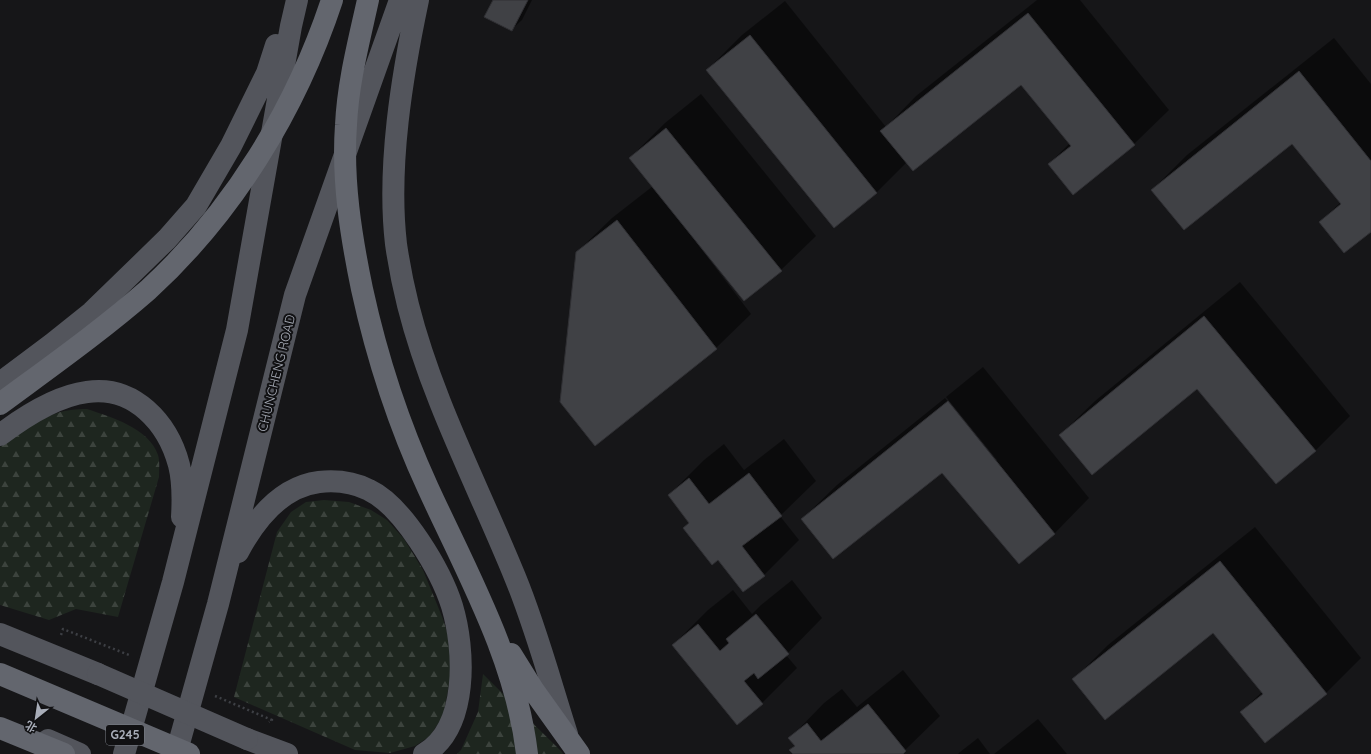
<svg xmlns="http://www.w3.org/2000/svg" width="1371" height="754" font-family="Quicksand,'Noto Sans SC',sans-serif">
<style>
.forest{fill:url(#forest-firs)}
.shadow{fill:#0007}
.building{fill:#404145;stroke:#303034}
.lines{fill:none;stroke-linecap:round;stroke-linejoin:round}
.path{stroke:#3d3f44;stroke-width:2.5;stroke-dasharray:2 3;stroke-linecap:butt}
.primary{stroke:#53555c;stroke-width:22}
.highway{stroke:#63666e;stroke-width:22}
.primary-bridge{stroke:#53555c;stroke-width:22}
.highway-bridge{stroke:#63666e;stroke-width:22}
.labels{text-anchor:middle;stroke-width:4;stroke-linejoin:round;paint-order:stroke}
.shield{fill:#111113;stroke:#7b7e86;stroke-width:1}
.shield-label{font-size:12px;font-weight:bold;fill:#a8adb8}
.street-label{font-size:13px;fill:#a8adb8;stroke:#111113}
</style>
<defs>
<pattern id="forest-firs" width="22" height="20" patternUnits="userSpaceOnUse"><rect width="22" height="20" fill="#1e261f"/><path d="M5 1l3.5 6h-7zM16 11l3.5 6h-7z" fill="#3c433d"/></pattern>
</defs>
<rect width="100%" height="100%" fill="#161618"/>
<path class="forest" d="M87,409C111,417 149,428 158,455C160,461 159,470 159,477L118,617L76,609L49,620L0,605V447C21,432 45,413 71,410C77,409 82,409 87,409Z
M324,500L349,502L371,510L387,520L404,539L423,570L443,619L452,648V670L443,716L430,736L415,746L390,753L355,750L234,697L277,532L291,512L306,502Z
M483,674L562,752L563,754H457L461,750L478,712Z"/>
<path class="shadow" d="M494,0H532L522,20L511,30Z
M1037,0H1080L1169,110L1134,144L1049,164L1070,143L1021,83L907,162L877,192L834,227L707,70L742,35L785,1L886,127L916,96Z
M1334,38L1371,84V230L1320,222L1341,202L1292,142L1152,190L1187,155Z
M701,94L816,236L781,270L697,241L696,242L751,314L716,348L595,445L576,253L612,218L653,186L630,158L665,123Z
M1240,282L1350,416L1315,451L1197,387L1060,435L1095,401Z
M983,367L1089,498L1055,533L1019,562L942,472L802,519L837,485L945,398L996,461L997,460L946,397Z
M784,439L816,481L780,516L799,540L764,575L743,591L669,495L704,460L724,444L744,470Z
M1255,527L1361,658L1326,693L1265,742L1241,712L1262,692L1213,632L1074,679L1108,645Z
M792,580L822,618L786,655L797,668L762,703L737,724L673,645L708,610L733,590L752,614L761,605Z
M903,670L940,716L901,754H794L791,750L795,745L790,738L824,703L842,689L857,707Z
M1038,719L1067,754H994Z
M978,738L990,754H958L960,752Z"/>
<path class="building" d="M493,0H528L512,31L484,17Z
M1028,13L1135,145L1073,195L1048,164L1071,146L1021,85L913,171L880,131Z
M750,35L877,193L834,228L706,70Z
M1299,71L1371,161V232L1344,253L1319,222L1341,204L1292,144L1184,230L1151,190Z
M666,128L782,271L744,301L629,158Z
M617,220L717,349L595,446L560,402L576,252Z
M1204,316L1316,451L1276,484L1197,389L1092,475L1059,435Z
M948,401L1055,534L1019,564L942,473L833,559L801,519Z
M749,473L782,516L742,546L765,576L743,592L718,560L712,565L683,528L689,523L668,495L689,478L709,504Z
M1220,561L1327,694L1265,743L1240,712L1263,694L1213,633L1105,720L1072,679Z
M756,614L789,654L758,679L754,673L744,681L763,704L737,725L672,645L698,624L720,651L729,643L726,639Z
M868,704L906,751L903,754H793L789,750L795,746L788,738L807,723L821,741Z"/>
<g class="lines">
<path class="path" d="M61,635L63,629L129,655
M215,696L272,720L269,722"/>
<path class="primary" d="M418,0C402,76 387,167 396,244C399,265 403,285 408,305C432,400 478,486 515,577C536,628 550,681 567,734
M0,383L52,344L92,312L167,239L196,206L231,146L267,73L276,45
M0,435C25,416 56,396 87,392C134,385 168,423 179,465C183,481 183,500 182,517
M238,552C255,520 280,487 319,482C337,480 353,482 369,490C403,506 441,571 452,606C465,649 469,728 424,754
M0,634L98,674
M247,739L287,754
M48,740L80,754
M124,754L173,582L237,330L291,26L297,0
M176,754L218,604L295,295L400,0"/>
<path class="highway" d="M0,728L64,754"/>
<path class="primary-bridge" d="M98,674L247,739"/>
<path class="highway-bridge" d="M368,0C359,41 348,82 346,125C342,180 351,236 362,289C377,358 399,425 428,488C467,573 516,659 527,754
M0,404C50,367 101,331 148,290C233,212 296,109 332,0
M511,654L534,691L579,754
M0,674L189,754"/>
</g>
<g class="labels">
<rect class="shield" x="106" y="725" width="38" height="20" rx="3"/>
<g class="shield-label">
<text x="125" y="739">G245</text>
</g>
<g class="street-label">
<text transform="translate(276 373) rotate(-76)" y="5">CHUNCHENG ROAD</text>
</g>
</g>
<g transform="translate(36 718) rotate(210)" stroke="#111113" stroke-width="3" paint-order="stroke">
<path d="M0-3L7 15L0 10L-7 15Z" fill="#a8adb8"/>
<text y="-6" font-size="11" font-weight="bold" text-anchor="middle" fill="#a8adb8">北</text>
</g>
</svg>
